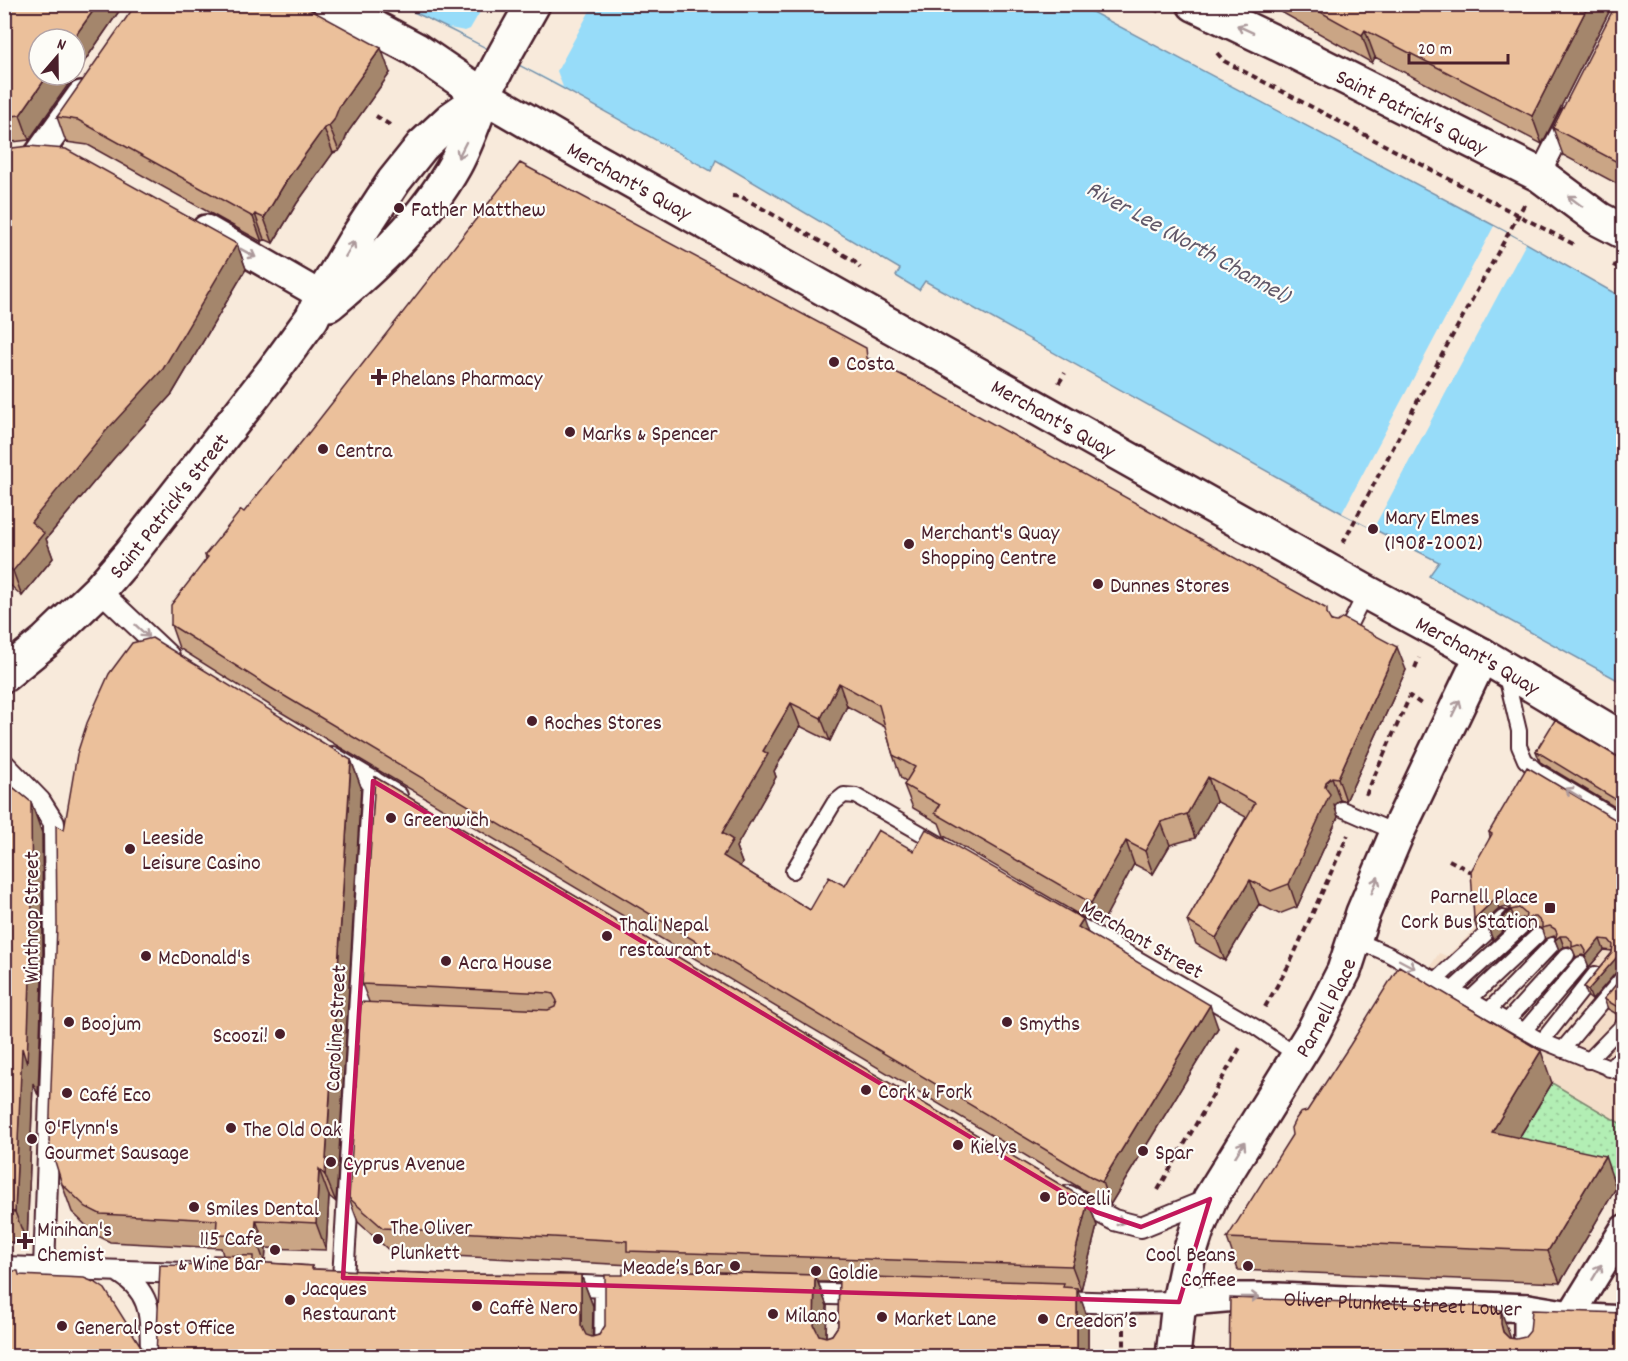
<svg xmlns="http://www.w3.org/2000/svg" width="1628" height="1361" font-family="Dekko,sans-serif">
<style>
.built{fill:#f4ddc8}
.grass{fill:url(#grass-dots);stroke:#7e8670;stroke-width:1.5}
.water{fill:#97dcf9;stroke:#7890a7;stroke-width:1.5}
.pier{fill:#f8eadb}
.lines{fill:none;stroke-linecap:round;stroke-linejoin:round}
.service-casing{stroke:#4a1f2b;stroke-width:18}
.pedestrian-casing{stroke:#4a1f2b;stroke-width:24}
.minor-casing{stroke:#4a1f2b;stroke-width:32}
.secondary-casing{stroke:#4a1f2b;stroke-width:38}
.trunk-casing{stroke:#4a1f2b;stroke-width:38}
.path{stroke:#4a1f2b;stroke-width:4;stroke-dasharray:6 4.5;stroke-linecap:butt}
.service{stroke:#fdfcf7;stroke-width:14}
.pedestrian{stroke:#fdfcf7;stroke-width:20}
.minor{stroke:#fdfcf7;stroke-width:27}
.secondary{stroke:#fdfcf7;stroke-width:33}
.trunk{stroke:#fdfcf7;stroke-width:33}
.wall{fill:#caa585;stroke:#4a1f2b;stroke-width:1.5;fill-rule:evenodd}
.shaded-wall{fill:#a4866c;stroke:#4a1f2b;stroke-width:1.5}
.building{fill:#ebc09b;stroke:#4a1f2b;stroke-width:1.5}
.oneway{stroke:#ac999b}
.marked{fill:none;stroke:#c2185b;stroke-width:4.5;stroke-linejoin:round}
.poi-dot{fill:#4a1f2b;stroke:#fdfcf7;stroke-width:2}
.labels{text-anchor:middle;stroke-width:4.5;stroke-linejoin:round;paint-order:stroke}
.street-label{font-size:22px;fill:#4a1f2b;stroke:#fdfcf7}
.poi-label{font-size:22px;fill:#4a1f2b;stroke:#fdfcf7;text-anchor:start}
.water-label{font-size:24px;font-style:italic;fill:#615869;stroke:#fdfcf7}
</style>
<defs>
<pattern id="grass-dots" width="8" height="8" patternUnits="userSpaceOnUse" patternTransform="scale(1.5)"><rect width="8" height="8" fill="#b2eeb4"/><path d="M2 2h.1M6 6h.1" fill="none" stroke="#9bcc9b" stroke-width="1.8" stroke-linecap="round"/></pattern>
</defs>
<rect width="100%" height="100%" fill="#f8eadb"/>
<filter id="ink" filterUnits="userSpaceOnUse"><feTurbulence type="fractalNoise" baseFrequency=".0167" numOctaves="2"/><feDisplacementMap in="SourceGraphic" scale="12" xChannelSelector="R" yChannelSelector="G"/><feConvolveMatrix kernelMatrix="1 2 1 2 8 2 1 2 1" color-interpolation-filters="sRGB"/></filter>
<g filter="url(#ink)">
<path class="built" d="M1559,730L1623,768V1125L1410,998L1439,953L1447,956L1477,927L1492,842Z"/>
<path class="grass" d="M1552,1083L1623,1125V1176L1616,1188L1503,1164Z"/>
<path class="water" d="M399,5H1079L1510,234L1623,298V683L1429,576L1439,562L1342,513L925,281L919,290L896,276L900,269L716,160L711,171C608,113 506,55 399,5Z"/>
<path class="pier" d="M484,5H593L557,71L563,87L449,28L465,31L470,29Z
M1494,226L1526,243L1373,529L1342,513Z"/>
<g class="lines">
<g class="service-casing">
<path id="service" d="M1344,636L1366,592
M1505,672L1519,731V746L1525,760L1537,771L1624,823
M1342,809L1397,833
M793,871L834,803L844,795L856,796L938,843
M1071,920L1254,1026L1298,1056
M1354,939L1388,954L1436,980L1542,1041L1624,1074
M1436,980L1503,918
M1453,989L1521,927
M1470,999L1537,936
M1489,1010L1552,945
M1507,1021L1567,955
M1524,1031L1581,964
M1542,1041L1595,974
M1562,1050L1624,976
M1588,1061L1624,1024
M1609,1069L1624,1054"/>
</g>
<g class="pedestrian-casing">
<path id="pedestrian" d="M1546,162L1569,117
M99,590L169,656
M332,757L397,796
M4,764L40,801L54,823L55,953L44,1268
M1069,1196L1114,1220L1141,1227L1210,1199
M4,1267L185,1273
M117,1271C154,1293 150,1318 151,1356
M343,1278L373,781
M559,1285L631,1288
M796,1293L865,1295
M1057,1301L1124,1303L1179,1302
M604,1356L605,1287"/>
</g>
<g class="minor-casing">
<g id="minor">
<path d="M38,155L81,95"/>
<path d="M206,229L322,296"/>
<path id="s1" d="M1179,1302L1236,1297H1278L1528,1308L1589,1318L1624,1320"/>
<path d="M1528,1308V1356"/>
<path d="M1571,1315L1624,1229"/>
</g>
</g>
<g class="secondary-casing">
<g id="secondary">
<path id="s2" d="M1194,4L1297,53L1540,175L1599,219L1624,232"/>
<path id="s3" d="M1173,1356L1179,1302L1189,1255L1197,1230L1210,1199L1313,1032L1344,971L1363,913L1397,833L1482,655"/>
</g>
</g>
<g class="trunk-casing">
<g id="trunk">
<path id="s4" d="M330,4L415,49L484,96L575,149L1366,592L1482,655L1624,740"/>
<path d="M329,304C376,265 425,219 455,165C467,143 474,121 483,98C496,66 516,35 533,4"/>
<path id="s5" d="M4,675L46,641L99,590L131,553L274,370L312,318L322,296L354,242L394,181L422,146L451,119L484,96"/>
</g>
</g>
<path class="path" d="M1144,4L1162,13
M1217,53L1224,61L1575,245
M376,116L393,127
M732,196L742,197L853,260L860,268
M1613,265L1624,270
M1059,383L1065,373
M1343,543L1438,362L1525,203
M1415,668L1419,658
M1366,795L1410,696L1421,704
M1449,860L1475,874
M1265,1007L1290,963L1348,835
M1158,1190L1241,1046
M1223,1259L1233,1260
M1124,1356V1328"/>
<use href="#service" class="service"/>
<use href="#pedestrian" class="pedestrian"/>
<use href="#minor" class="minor"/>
<use href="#secondary" class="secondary"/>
<use href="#trunk" class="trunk"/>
</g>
<path class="wall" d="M4,4H124L75,75V39L29,140L4,143Z
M1267,4H1613L1542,144L1375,57L1372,63Z
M1623,4V187L1563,155L1553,128Z
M390,73L348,132L343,145L339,151L333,153L297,203L273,243L264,239L262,242L88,145L66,142L57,117Z
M4,149L237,244L246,269L172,394L114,458L46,539L53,558L22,596L9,584L4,590Z
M870,359L1332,621L1406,670L1346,801L1340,800L1334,805L1338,817L1297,907L1279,914L1259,904L1225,961L1196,944L1187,921L1246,817L1216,801L1195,838L1170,845L1153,874L1134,864L1100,927L944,836L939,823L913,808L904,785L906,781L901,778L893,755L885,727L847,706L830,741L800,726L774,771L776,777L736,847L742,863L739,866L810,910L845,886L914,851L1088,933L1218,1028L1110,1205L1102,1201L279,711L179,648L171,625L206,559L205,555L244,512Z
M1536,751L1623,760V812L1540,762Z
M351,760L361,787L336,1202L329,1196L326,1250L266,1248L265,1263L312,1266L313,1269L444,1274L581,1275L593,1306L592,1337L599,1335L605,1326L623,1275L633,1269L632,1265L392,1253L358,1222L349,1198L369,1002L362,984L375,777L1088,1201L1097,1226L1081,1290H1077L1088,1319V1356H156L213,1266L223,1255L221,1248L110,1242L96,1235L72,1212L62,1184L64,830ZM818,1282H839L838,1326L832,1335L826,1337L827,1306Z
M4,780L31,802L42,833L43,953L38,1095L33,1083L27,1243L4,1242Z
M1616,820L1623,821V968H1620L1592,1000L1588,997L1584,987L1612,953V951L1604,950L1589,967L1585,956L1582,955L1576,957L1573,950L1569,946L1564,947L1559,950L1555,940L1556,937L1554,936L1545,939L1542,930L1540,928L1534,927L1528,932L1525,920L1523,918L1515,920L1493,940L1489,930L1509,909L1507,907L1499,909L1477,929L1474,919L1490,836L1489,832Z
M1623,976V1016H1620L1608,1009L1604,999Z
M1552,1083L1519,1138L1616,1188L1560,1283L1238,1270L1227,1238Z"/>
<path class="shaded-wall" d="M98,4H124L75,75V39H73Z
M1589,4H1613L1542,144L1532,116Z
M1365,30L1375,57L1372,63L1362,35Z
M381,48L390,73L348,132L343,145L339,151L329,126L339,107Z
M48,75H75L29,140L20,115Z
M324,128L333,153L297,203L273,243L264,218L288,178Z
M255,214L264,239L262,242L253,217Z
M237,244L246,269L172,394L114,458L46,539L53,558L22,596L13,571L31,522Z
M4,572L9,584L4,590Z
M1397,647L1406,670L1346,801L1338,778Z
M839,683L847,706L830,741L821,718Z
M791,703L800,726L774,771L776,777L736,847L742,863L732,880L723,856L722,833L763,751Z
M351,760L361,787L336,1202L325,1175Z
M1208,777L1216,801L1195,838L1187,814Z
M1332,777L1340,800L1334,805L1338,817L1297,907L1289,884L1325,787L1326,782Z
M31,802L42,833L43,953L38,1095L33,1083L27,1243L15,1212Z
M1161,822L1170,845L1153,874L1145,851Z
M1126,841L1134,864L1100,927L1091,903Z
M1250,880L1259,904L1225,961L1216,938Z
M1495,899L1499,909L1477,929L1474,919Z
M1511,910L1515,920L1493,940L1489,930Z
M1531,917L1534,927L1528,932L1525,921Z
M1083,919L1091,942L1078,927Z
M1560,936L1564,947L1559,950L1555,940Z
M1600,939L1604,950L1589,967L1585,957Z
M1617,957L1620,968L1592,1000L1588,990Z
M1210,1005L1218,1028L1110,1205L1102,1182Z
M1541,1051L1552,1083L1503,1164L1492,1132Z
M1605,1156L1616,1188L1560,1283L1548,1251Z
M319,1169L329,1196L326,1250L316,1223Z
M1088,1201L1097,1226L1081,1290L1072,1266Z
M256,1220L266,1248L265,1264L255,1236Z
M581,1275L593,1306L592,1356L581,1325Z
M815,1275L827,1306L825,1356L814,1325Z
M1077,1288L1088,1319V1356H1077Z
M1496,1307L1501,1320V1310L1512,1342L1503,1332Z"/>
<path class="building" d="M4,4H98L73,39H39V75H48L20,115L4,117Z
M136,4H300L381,48L339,107L334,120L329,126L324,128L288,178L264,218L255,214L253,217L78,120L57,117Z
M1306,4H1589L1532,116L1365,30L1362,35Z
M1616,4H1623V165L1553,128Z
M29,146L66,149L237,244L163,369L105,432L31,522L44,533L13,571L4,563V149Z
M520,163L866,348L867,358L928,388L1327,609V614L1331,621L1337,622L1343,618L1397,647L1338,778L1332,777L1326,782L1325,787L1330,794L1289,884L1271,891L1250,880L1216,938L1187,921L1255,803L1208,777L1187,814L1161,822L1145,851L1126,841L1091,903L935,813L940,805L904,785L915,767L893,755L879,705L839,683L821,718L791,703L763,751L768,754L722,833L733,840L723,856L810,910L829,877L845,886L878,830L914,851L926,829L1083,919L1078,927L1210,1005L1102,1182L1093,1178L271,688L171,625V605L208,557L205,555L241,510L244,512L284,461L287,460L303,440Z
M152,638L351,760L325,1175L319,1169L316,1223L256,1220L255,1236L216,1235L217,1220L100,1214L86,1207L62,1184L49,1142L57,925L56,825L64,830L77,754L87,723L109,674L132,643Z
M1555,720L1623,760V804L1536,751Z
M1527,767L1616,820L1623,821V958L1617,957L1588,990L1584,987L1612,953L1613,945L1609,940L1600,939L1585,957L1586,951L1583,946L1578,945L1572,947V941L1566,936H1560L1555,940L1557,933L1555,929L1550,926L1542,928V923L1536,917H1531L1525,921L1526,914L1519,908L1511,910L1489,930L1510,909V903L1503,897L1495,899L1474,919L1471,871L1492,834L1489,832Z
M375,777L1088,1201L1072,1266L627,1251V1241L383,1228L349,1198L361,1002L548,1010L555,1007L557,1001L553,994L549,993L362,984Z
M4,780L31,802L32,922L27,1064L22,1048L15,1212L4,1211Z
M1399,966L1541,1051L1492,1132L1605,1156L1548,1251L1227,1238L1292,1135L1291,1128L1295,1120L1300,1113L1307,1111L1350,1045Z
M1623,976V1006L1622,1005L1616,1006L1604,999Z
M213,1255L253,1256V1262L312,1266V1269L444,1274L581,1275V1325L586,1335L592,1337L599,1335L605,1326V1275H623V1269L815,1275L814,1325L819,1335L826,1337L832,1335L838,1326L839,1276L1064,1283L1063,1287L1077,1288V1356H156L160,1265L213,1266Z
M4,1271H18L19,1275L84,1278L96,1283L105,1289L147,1356H4Z
M1230,1298L1496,1307V1310H1501V1324L1503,1332L1509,1338L1516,1339L1525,1337L1530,1331L1532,1310L1623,1313V1356H1229Z"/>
<defs><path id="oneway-shaft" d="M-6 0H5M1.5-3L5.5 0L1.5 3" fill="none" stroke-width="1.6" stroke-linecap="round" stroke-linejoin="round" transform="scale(1.5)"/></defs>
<g class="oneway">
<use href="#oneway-shaft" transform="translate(1245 29) rotate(-155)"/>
<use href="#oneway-shaft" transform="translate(462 150) rotate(117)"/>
<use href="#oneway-shaft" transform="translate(1575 201) rotate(-143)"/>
<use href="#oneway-shaft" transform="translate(350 249) rotate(-59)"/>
<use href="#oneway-shaft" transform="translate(248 253) rotate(29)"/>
<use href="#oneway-shaft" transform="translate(142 631) rotate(43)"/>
<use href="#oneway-shaft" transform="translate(1456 708) rotate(-64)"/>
<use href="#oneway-shaft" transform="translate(1573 793) rotate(-149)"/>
<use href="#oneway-shaft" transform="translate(1375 885) rotate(-68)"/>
<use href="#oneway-shaft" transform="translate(1407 964) rotate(28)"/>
<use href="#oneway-shaft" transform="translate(1240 1149) rotate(-58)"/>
<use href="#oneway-shaft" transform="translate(1116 1220) rotate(19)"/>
<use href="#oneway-shaft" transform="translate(1597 1272) rotate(-59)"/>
<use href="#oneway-shaft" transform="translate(1250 1297)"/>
</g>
</g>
<path class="marked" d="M373,781L1096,1212L1141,1227L1210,1199L1179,1302L343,1278Z"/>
<g class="poi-dot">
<circle cx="399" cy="208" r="6"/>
<circle cx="834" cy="362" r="6"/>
<path d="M376 368h6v6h6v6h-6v6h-6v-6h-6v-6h6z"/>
<circle cx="570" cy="432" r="6"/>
<circle cx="323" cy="449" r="6"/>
<circle cx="1373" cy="529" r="6"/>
<circle cx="909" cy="544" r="6"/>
<circle cx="1098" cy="584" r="6"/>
<circle cx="532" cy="721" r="6"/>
<circle cx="391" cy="818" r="6"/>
<circle cx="130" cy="849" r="6"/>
<rect x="1544" y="902" width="12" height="12" rx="3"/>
<circle cx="607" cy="936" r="6"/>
<circle cx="146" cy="956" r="6"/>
<circle cx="446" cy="961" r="6"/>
<circle cx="69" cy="1022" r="6"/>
<circle cx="1007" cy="1022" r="6"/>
<circle cx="280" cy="1034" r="6"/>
<circle cx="866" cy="1090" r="6"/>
<circle cx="67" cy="1093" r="6"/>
<circle cx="231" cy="1128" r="6"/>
<circle cx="32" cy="1139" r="6"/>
<circle cx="958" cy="1145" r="6"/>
<circle cx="1143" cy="1151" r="6"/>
<circle cx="331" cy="1162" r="6"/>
<circle cx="1045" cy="1197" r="6"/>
<circle cx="194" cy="1207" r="6"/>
<circle cx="378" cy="1239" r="6"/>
<path d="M22 1232h6v6h6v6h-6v6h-6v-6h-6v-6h6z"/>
<circle cx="275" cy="1250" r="6"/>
<circle cx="735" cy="1266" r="6"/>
<circle cx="1248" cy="1266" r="6"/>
<circle cx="816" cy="1271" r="6"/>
<circle cx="290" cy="1300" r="6"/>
<circle cx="477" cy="1306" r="6"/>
<circle cx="773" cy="1314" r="6"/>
<circle cx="882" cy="1317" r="6"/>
<circle cx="1043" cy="1319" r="6"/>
<circle cx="62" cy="1326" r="6"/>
</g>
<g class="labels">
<g class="street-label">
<text dy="8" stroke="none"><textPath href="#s2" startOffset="243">Saint Patrick's Quay</textPath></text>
<text dy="8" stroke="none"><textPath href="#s4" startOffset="348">Merchant's Quay</textPath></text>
<text dy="8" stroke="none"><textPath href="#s4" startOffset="834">Merchant's Quay</textPath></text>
<text dy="8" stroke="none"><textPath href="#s5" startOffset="237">Saint Patrick's Street</textPath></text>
<text dy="8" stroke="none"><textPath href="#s4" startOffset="1320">Merchant's Quay</textPath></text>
<text transform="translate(30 917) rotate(-90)" y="8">Winthrop Street</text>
<text transform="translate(1143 938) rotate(30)" y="8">Merchant Street</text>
<text dy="8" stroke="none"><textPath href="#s3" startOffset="386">Parnell Place</textPath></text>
<text transform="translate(334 1028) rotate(-87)" y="8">Caroline Street</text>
<text dy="8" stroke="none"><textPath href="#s1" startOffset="224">Oliver Plunkett Street Lower</textPath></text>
</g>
<g class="poi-label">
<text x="411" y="216">Father Matthew</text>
<text x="846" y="370">Costa</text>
<text x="391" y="385">Phelans Pharmacy</text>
<text x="582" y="440">Marks &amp; Spencer</text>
<text x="335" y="457">Centra</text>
<text x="1385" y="524">Mary Elmes<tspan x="1385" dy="25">(1908-2002)</tspan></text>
<text x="921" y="539">Merchant's Quay<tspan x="921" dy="25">Shopping Centre</tspan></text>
<text x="1110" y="592">Dunnes Stores</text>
<text x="544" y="729">Roches Stores</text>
<text x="403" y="826">Greenwich</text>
<text x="142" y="844">Leeside<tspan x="142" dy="25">Leisure Casino</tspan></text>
<text x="1538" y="903" text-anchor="end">Parnell Place<tspan x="1538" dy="25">Cork Bus Station</tspan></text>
<text x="619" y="931">Thali Nepal<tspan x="619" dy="25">restaurant</tspan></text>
<text x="158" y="964">McDonald's</text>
<text x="458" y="969">Acra House</text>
<text x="81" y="1030">Boojum</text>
<text x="1019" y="1030">Smyths</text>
<text x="268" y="1042" text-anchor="end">Scoozi!</text>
<text x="878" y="1098">Cork &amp; Fork</text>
<text x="79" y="1101">Café Eco</text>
<text x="44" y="1134">O'Flynn's<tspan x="44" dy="25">Gourmet Sausage</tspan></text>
<text x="243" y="1136">The Old Oak</text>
<text x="970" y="1153">Kielys</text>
<text x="1155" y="1159">Spar</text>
<text x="343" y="1170">Cyprus Avenue</text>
<text x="1057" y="1205">Bocelli</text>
<text x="206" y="1215">Smiles Dental</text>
<text x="390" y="1234">The Oliver<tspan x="390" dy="25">Plunkett</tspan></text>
<text x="37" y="1236">Minihan's<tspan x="37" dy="25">Chemist</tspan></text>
<text x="263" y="1245" text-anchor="end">115 Cafe<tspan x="263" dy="25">&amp; Wine Bar</tspan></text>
<text x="1236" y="1261" text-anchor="end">Cool Beans<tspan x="1236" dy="25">Coffee</tspan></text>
<text x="723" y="1274" text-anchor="end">Meade’s Bar</text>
<text x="828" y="1279">Goldie</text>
<text x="302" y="1295">Jacques<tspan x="302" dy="25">Restaurant</tspan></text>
<text x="489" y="1314">Caffè Nero</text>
<text x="785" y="1322">Milano</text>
<text x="894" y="1325">Market Lane</text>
<text x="1055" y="1327">Creedon’s</text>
<text x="74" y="1334">General Post Office</text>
</g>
<g class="water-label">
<text transform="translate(1189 241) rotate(29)" y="8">River Lee (North Channel)</text>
</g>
</g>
<rect width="1628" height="1361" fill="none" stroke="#fdfcf7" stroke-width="24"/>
<rect x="12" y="12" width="1604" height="1337" fill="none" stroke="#4a1f2b" stroke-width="2" filter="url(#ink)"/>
<g transform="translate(57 57) rotate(20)"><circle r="28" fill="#fdfcf7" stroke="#b5a4a5" stroke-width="1.5"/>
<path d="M0-4.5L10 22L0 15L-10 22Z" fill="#4a1f2b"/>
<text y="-9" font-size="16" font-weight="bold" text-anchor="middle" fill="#4a1f2b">N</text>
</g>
<path d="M1409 54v9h99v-9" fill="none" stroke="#4a1f2b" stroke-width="3"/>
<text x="1418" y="54" font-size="18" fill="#4a1f2b" stroke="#fdfcf7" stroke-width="4.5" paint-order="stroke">20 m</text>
</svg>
